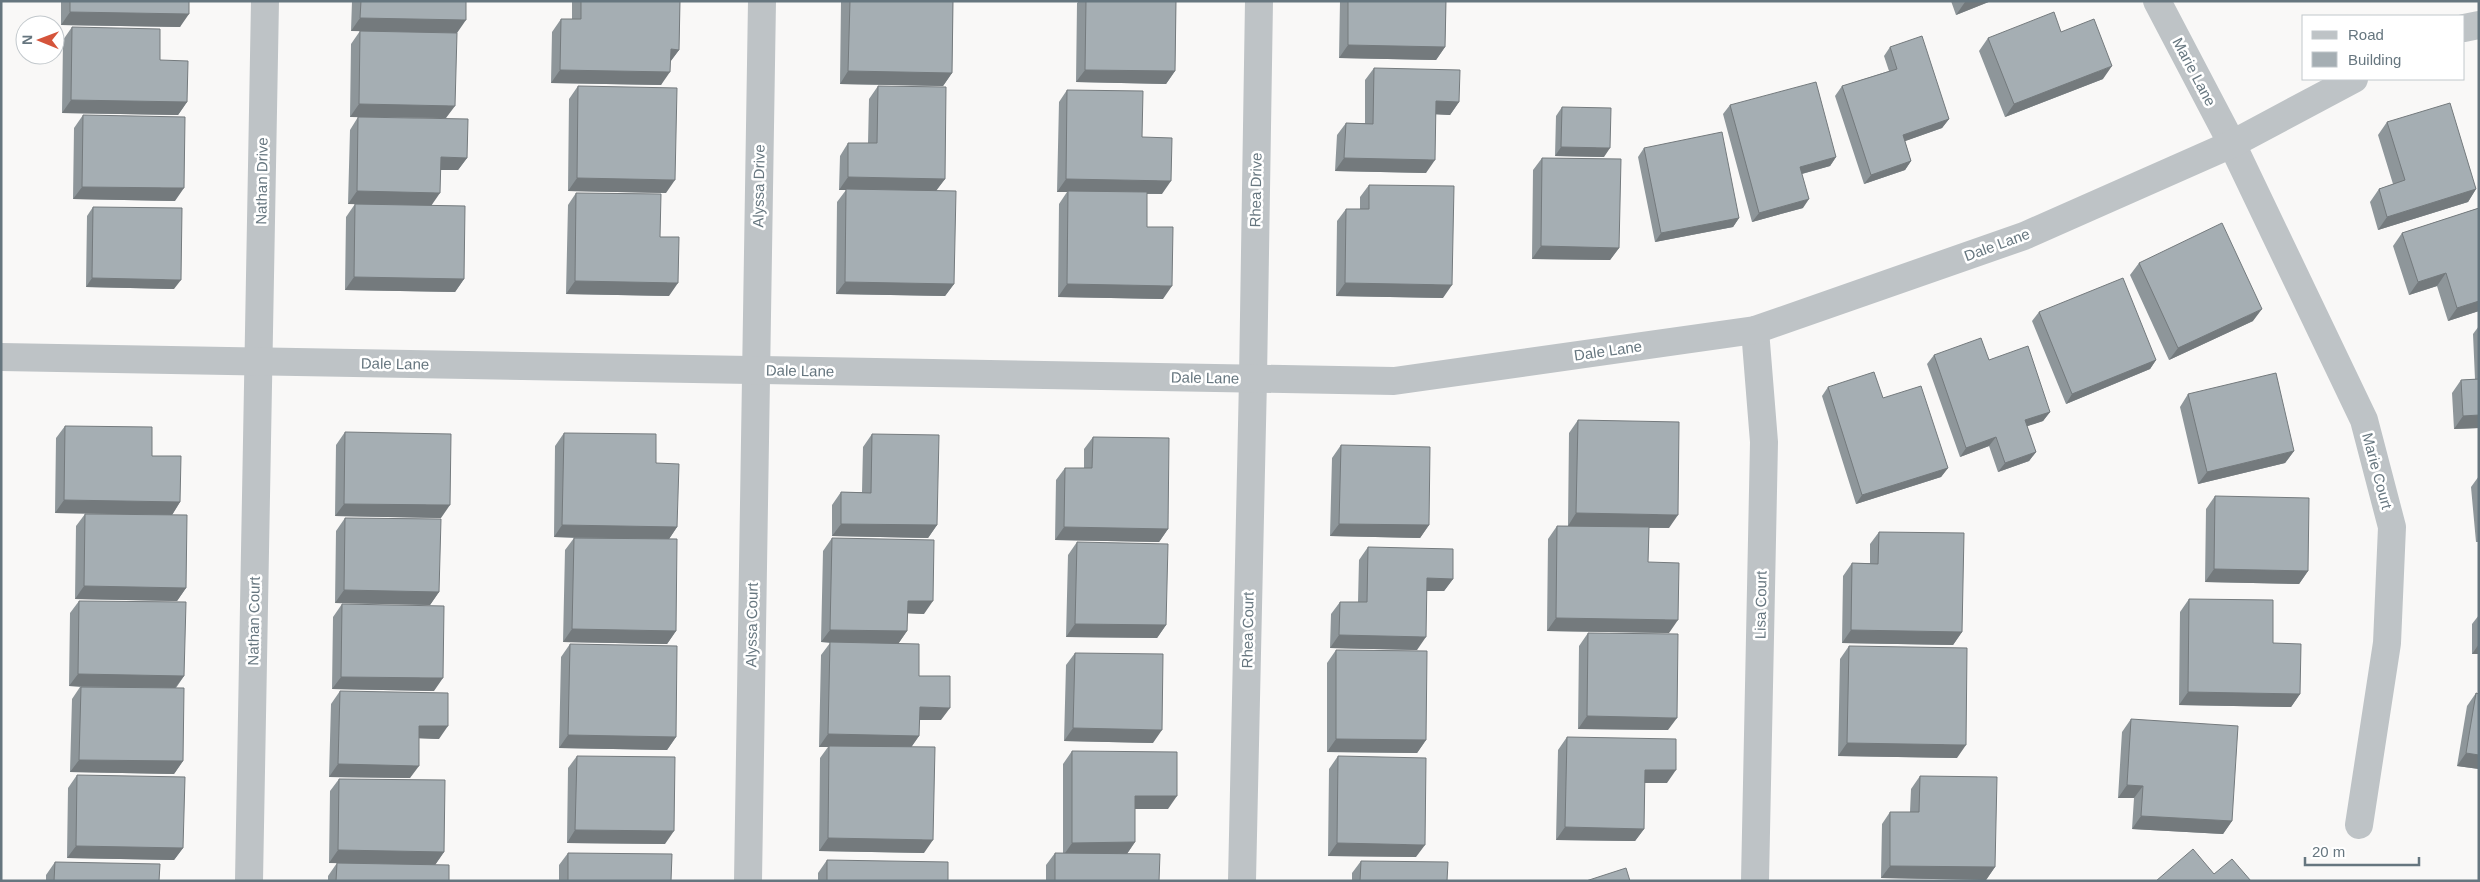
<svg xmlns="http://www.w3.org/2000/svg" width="2480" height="882" font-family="Helvetica,sans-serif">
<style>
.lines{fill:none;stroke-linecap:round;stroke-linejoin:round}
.minor{stroke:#bec3c6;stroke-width:28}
.tertiary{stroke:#bec3c6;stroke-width:28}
.wall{fill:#8e969a}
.shaded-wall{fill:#747a7d}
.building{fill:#a5aeb3;stroke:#747a7d}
.labels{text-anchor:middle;stroke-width:5;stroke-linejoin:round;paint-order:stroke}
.street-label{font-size:15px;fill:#66767f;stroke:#fff}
</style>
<rect width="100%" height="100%" fill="#f9f8f7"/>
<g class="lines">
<path class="minor" d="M2157,1L2232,144L2364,420L2392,527L2387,643L2359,825
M1755,330L1764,442L1755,881
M249,881L265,1
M748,881L762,1
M1242,881L1253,379L1259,1"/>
<path class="tertiary" d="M2464,28L2479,25
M1,357L1394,381L1755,330L2024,236L2232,144L2354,79"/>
</g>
<path class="wall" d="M61,1H189L180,27L61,25Z
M352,1H466L457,33L446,118L350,117L351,44L360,31H351Z
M572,1H680L679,50L670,62L661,85L551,83L552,32L561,19H572Z
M841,1H953L952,73L943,86L840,84Z
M1079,1H1176L1175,71L1166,84L1076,82L1077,3Z
M1340,1H1446L1445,47L1436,60L1339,58Z
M1951,1H1991L1956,15Z
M72,27L160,60L187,102L178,115L62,113L63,40Z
M2061,32L2103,79L2005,117L1979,51L1988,38Z
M1890,47L1949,119L1942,128L1905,141L1911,161L1905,170L1864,184L1835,96L1842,86L1889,71L1884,56Z
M1374,68L1459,102L1450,115L1436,114L1426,173L1335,171L1337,135L1346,123H1365V80Z
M578,86L666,193L568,191L569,99Z
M878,86L945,179L936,190L954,284L945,296L836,294L837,202L846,190H839L840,156L848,143H868L869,99Z
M1067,90L1142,137L1162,194H1147V227L1163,299L1058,297L1059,204L1067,192H1057L1059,102Z
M1730,105L1836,157L1830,166L1802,174L1803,208L1752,222L1723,114Z
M1562,107L1604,157L1555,156L1556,116Z
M83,115L175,201L73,199L74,128Z
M358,117L467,158L458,170H440L431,206L464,279L455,292L345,290L346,217L355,204H348L350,130Z
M2387,122L2476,189L2468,202L2378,230L2370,202L2379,189L2393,184L2378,135Z
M1644,148L1739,218L1733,227L1655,242L1638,157Z
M1542,158L1619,248L1610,260L1532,259L1533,170Z
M1369,185L1443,298L1336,296L1337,221L1346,209H1360V197Z
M576,193L660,237L669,296L566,294L568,205Z
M93,207L174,289L86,287L87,216Z
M2479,208V311L2448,321L2437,286L2409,295L2393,246L2402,233Z
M2139,263L2253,321L2169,360L2130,275Z
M2039,312L2156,360L2150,369L2066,404L2032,321Z
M2479,326V428L2454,429L2452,393L2461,380L2475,379L2473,334Z
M1934,355L1989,360L2050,412L2043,421L2027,426L2036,452L2029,461L1998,472L1989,446L1960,457L1927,364Z
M1828,387L1948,468L1941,477L1856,504L1822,396Z
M2188,394L2294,451L2285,463L2198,484L2180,407Z
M1578,420L1669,528H1649L1648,562L1669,633L1547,631L1548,539L1557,526H1568L1569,433Z
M65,426L152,456L180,502L172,515L55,513L56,438Z
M345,432L441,518L335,516L336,445Z
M564,433L656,463L677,527L669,539L676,631L667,644L563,642L565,550L574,538L554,537L555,446Z
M872,434L937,525L928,538L832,536V505L841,492H862L863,447Z
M1093,437L1168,529L1159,542L1055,540L1056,480L1065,468H1084V449Z
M1341,445L1429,525L1420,538L1330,536L1332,458Z
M2479,476V542H2476L2471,487Z
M2215,496L2308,571L2299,584L2205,582L2206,509Z
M85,514L186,588L177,601L75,599L76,526Z
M345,518L439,592L430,605L335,603L336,531Z
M1879,532L1962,632L1953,645L1842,643L1843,576L1852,563H1870V544Z
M832,538L924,614L907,613V631L898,644L919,676L941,720H919V736L911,747L924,853L819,851L820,758L828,747H819L821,655L830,643L821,642L823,551Z
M1077,542L1166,625L1157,638L1066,637L1068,555Z
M1368,547L1453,579L1444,591H1427L1417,650L1330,648L1331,614L1340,602H1358L1359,560Z
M2189,599L2273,643L2300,694L2291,707L2179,705L2180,612Z
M79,601L184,676L176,688L183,761L174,774L70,772L72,699L80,687L69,686L70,613Z
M342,604L434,691L332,689L333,617Z
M2479,615V654H2472V624Z
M1588,633L1668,730L1578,729L1579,646Z
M570,644L676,737L667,750L559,748L561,657Z
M1849,646L1957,758L1838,756L1840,659Z
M1336,650L1426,740L1417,753L1327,752V663Z
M1075,653L1153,743L1064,741L1066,665Z
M340,691L439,739L419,738L410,778L329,777L331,704Z
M2476,693L2479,694V769L2457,766L2467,706Z
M2131,719L2232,821L2223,834L2132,829L2134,798H2118L2122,732Z
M1567,737L1667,783H1644V829L1635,841L1556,840L1558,750Z
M1072,751L1168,809H1135V842L1127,854L1159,881H1046V865L1055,853H1063V764Z
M577,756L665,844L567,843L568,768Z
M1338,756L1416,857L1328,856L1329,769Z
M77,775L183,848L174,860L67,858L68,788Z
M1920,776L1995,867L1986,880L1881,878L1882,824L1890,812H1910L1911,789Z
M339,779L444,852L435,865L449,881H328V876L337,863H329L330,791Z
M568,853L671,881H559V865Z
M827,860L948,881H818V873Z
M1361,861L1447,881H1352V873Z
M55,862L159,881H46V875Z"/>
<path class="shaded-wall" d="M1967,1H1991L1956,15L1965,2Z
M70,12L189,14L180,27L61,25Z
M360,18L466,20L457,33L351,31Z
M1348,45L1445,47L1436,60L1339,58Z
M671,49L679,50L670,62Z
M2112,66L2103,79L2005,117L2014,104Z
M560,70L670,72L661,85L551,83Z
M1085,70L1175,71L1166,84L1076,82Z
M848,71L952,73L943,86L840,84Z
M71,100L187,102L178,115L62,113Z
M1436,101L1459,102L1450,115L1427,114Z
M359,104L455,106L446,118L350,117Z
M1949,119L1942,128L1897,144L1903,135Z
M1561,147L1610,148L1604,157L1555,156Z
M441,157L467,158L458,170H432Z
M1836,157L1830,166L1794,176L1800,167Z
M1344,158L1435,160L1426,173L1335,171Z
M1911,161L1905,170L1864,184L1871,175Z
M848,177L945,179L936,191L846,189V190H839Z
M577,178L675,180L666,193L568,191Z
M1066,179L1171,181L1162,194L1068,192V191L1067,192H1057Z
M82,187L184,188L175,201L73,199Z
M2476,189L2468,202L2378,230L2387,217Z
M357,191L440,193L431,206L348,204Z
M1809,199L1803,208L1752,222L1759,213Z
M1739,218L1733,227L1655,242L1661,233Z
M1541,246L1619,248L1610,260L1532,259Z
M2446,273L2437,286L2409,295L2418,282Z
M354,277L464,279L455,292L345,290Z
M92,278L181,280L174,289L86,287Z
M575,281L678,283L669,296L566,294Z
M845,282L954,284L945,296L836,294Z
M1345,283L1452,285L1443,298L1336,296Z
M1067,284L1172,286L1163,299L1058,297Z
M2479,301V311L2448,321L2457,308Z
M2262,309L2253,321L2169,360L2178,348Z
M2156,360L2150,369L2066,404L2072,394Z
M2050,412L2043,421L2019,429L2025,420Z
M2479,415V428L2454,429L2463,416Z
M1996,437L1989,446L1960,457L1966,448Z
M2294,451L2285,463L2198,484L2207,472Z
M2036,452L2029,461L1998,472L2005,463Z
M1948,468L1941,477L1856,504L1862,495Z
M64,500L180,502L172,515L55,513Z
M344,504L450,505L441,518L335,516Z
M1576,513L1678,515L1669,528L1568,526Z
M841,524L937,525L928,538L832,536Z
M1339,524L1429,525L1420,538L1330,536Z
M562,525L677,527L669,539L554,537Z
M1064,527L1168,529L1159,542L1055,540Z
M2214,569L2308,571L2299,584L2205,582Z
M1427,578L1453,579L1444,591H1418Z
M84,586L186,588L177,601L75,599Z
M344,590L439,592L430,605L335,603Z
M908,601H933L924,614L899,613Z
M1556,618L1678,620L1669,633L1547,631Z
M1075,624L1166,625L1157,638L1066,637Z
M572,629L676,631L667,644L563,642Z
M830,630L907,631L898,644L821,642Z
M1851,630L1962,632L1953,645L1842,643Z
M1339,635L1426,637L1417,650L1330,648Z
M2479,644V654H2472Z
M78,674L184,676L175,688L69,686Z
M341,677L443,678L434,691L332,689Z
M2188,692L2300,694L2291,707L2179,705Z
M920,707L950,708L941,720H911Z
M1587,716L1677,718L1668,730L1578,729Z
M419,726H448L439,739L410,738Z
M1073,728L1162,730L1153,743L1064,741Z
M828,734L919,736L910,749L829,746L828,747H819Z
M568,735L676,737L667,750L559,748Z
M1336,739L1426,740L1417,753L1327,752Z
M1847,743L1966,745L1957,758L1838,756Z
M2466,753L2479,755V769L2457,766Z
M79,760L183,761L174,774L70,772Z
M338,764L419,766L410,778L329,777Z
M1645,770H1676L1667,783H1636Z
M2127,785L2143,786L2134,798H2118Z
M1135,796H1177L1168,809H1126Z
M2141,816L2232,821L2223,834L2132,829Z
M1565,827L1644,829L1635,841L1556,840Z
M575,830L674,831L665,844L567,843Z
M828,838L933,840L924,853L819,851Z
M1135,842L1126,855L1063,856L1072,843Z
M1337,843L1425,845L1416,857L1328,856Z
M76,846L183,848L174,860L67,858Z
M338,850L444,852L435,865L329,863Z
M1890,866L1995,867L1986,880L1881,878Z"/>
<path class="building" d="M70,1H189V14L70,12Z
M361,1H466V20L360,18Z
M581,1H680L679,50L671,49L670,72L560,70L561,19H581Z
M850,1H953L952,73L848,71Z
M1086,1H1176L1175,71L1085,70Z
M1348,1H1446L1445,47L1348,45Z
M2054,12L2061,32L2094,19L2112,66L2014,104L1988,38Z
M72,27L160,29V60L188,61L187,102L71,100Z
M360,31L457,33L455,106L359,104Z
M1922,36L1949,119L1903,135L1911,161L1871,175L1842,86L1897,69L1890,47Z
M1374,68L1460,70L1459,102L1436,101L1435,160L1344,158L1346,123L1373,124Z
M1816,82L1836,157L1800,167L1809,199L1759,213L1730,105Z
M578,86L677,88L675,180L577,178Z
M878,86L946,87L945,179L848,177V143H877Z
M1067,90L1143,91L1142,137L1172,138L1171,181L1066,179Z
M2450,103L2476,189L2387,217L2379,189L2405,180L2387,122Z
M1562,107L1611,108L1610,148L1561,147Z
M83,115L185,117L184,188L82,187Z
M358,117L468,119L467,158L441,157L440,193L357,191Z
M1722,132L1739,218L1661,233L1644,148Z
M1542,158L1621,159L1619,248L1541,246Z
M1369,185L1454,186L1452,285L1345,283L1346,209H1369Z
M846,189L956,191L954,284L845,282Z
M1068,191L1147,192V227H1173L1172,286L1067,284Z
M576,193L661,194L660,237H679L678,283L575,281Z
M355,204L465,206L464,279L354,277Z
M93,207L182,208L181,280L92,278Z
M2479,208V301L2457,308L2446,273L2418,282L2402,233Z
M2222,223L2262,309L2178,348L2139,263Z
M2123,278L2156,360L2072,394L2039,312Z
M1981,338L1989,360L2028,346L2050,412L2025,420L2036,452L2005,463L1996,437L1966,448L1934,355Z
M1874,372L1883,398L1921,386L1948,468L1862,495L1828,387Z
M2276,373L2294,451L2207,472L2188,394Z
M2479,379V415L2463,416L2461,380Z
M1578,420L1679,422L1678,515L1576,513Z
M65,426L152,427V456H181L180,502L64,500Z
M345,432L451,434L450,505L344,504Z
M564,433L656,434V463L679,464L677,527L562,525Z
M872,434L939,435L937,525L841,524V492L871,493Z
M1093,437L1169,438L1168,529L1064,527L1065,468H1092Z
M1341,445L1430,447L1429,525L1339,524Z
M2215,496L2309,498L2308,571L2214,569Z
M85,514L187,515L186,588L84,586Z
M345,518L441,519L439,592L344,590Z
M1557,526L1649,527L1648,562L1679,563L1678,620L1556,618Z
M1879,532L1964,533L1962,632L1851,630L1852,563L1878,564Z
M574,538L677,539L676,631L572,629Z
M832,538L934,540L933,601H908L907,631L830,630Z
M1077,542L1168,544L1166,625L1075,624Z
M1368,547L1453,549V579L1427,578L1426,637L1339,635L1340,602H1367Z
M2189,599L2273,600V643L2301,644L2300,694L2188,692Z
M79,601L186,602L184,676L78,674Z
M342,604L444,606L443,678L341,677Z
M1588,633L1678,634L1677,718L1587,716Z
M830,642L919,644V676H950V708L920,707L919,736L828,734Z
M570,644L677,646L676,737L568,735Z
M1849,646L1967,648L1966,745L1847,743Z
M1336,650L1427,651L1426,740L1336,739Z
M1075,653L1163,654L1162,730L1073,728Z
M81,687L184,688L183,761L79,760Z
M340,691L448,693V726H419V766L338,764Z
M2476,693L2479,694V755L2466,753Z
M2131,719L2238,726L2232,821L2141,816L2143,786L2127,785Z
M1567,737L1676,739V770H1645L1644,829L1565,827Z
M829,746L935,747L933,840L828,838Z
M1072,751L1177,752V796H1135V842L1072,843Z
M577,756L675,757L674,831L575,830Z
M1338,756L1426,758L1425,845L1337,843Z
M77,775L185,777L183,848L76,846Z
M1920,776L1997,777L1995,867L1890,866V812H1919Z
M339,779L445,780L444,852L338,850Z
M2193,849L2214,874L2232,859L2251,881H2156Z
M568,853L672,854L671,881H568Z
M1055,853L1160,854L1159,881H1055Z
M827,860L948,862V881H827Z
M1361,861L1448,862L1447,881H1360Z
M55,862L160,864L159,881H54Z
M337,863L449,865V881H336Z
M1626,868L1630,881H1586Z"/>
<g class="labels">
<g class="street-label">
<text transform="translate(2194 72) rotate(62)" y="5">Marie Lane</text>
<text transform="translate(262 181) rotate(-89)" y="5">Nathan Drive</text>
<text transform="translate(759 186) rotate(-89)" y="5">Alyssa Drive</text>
<text transform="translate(1256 190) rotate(-89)" y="5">Rhea Drive</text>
<text transform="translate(1997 245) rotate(-20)" y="5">Dale Lane</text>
<text transform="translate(1608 351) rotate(-8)" y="5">Dale Lane</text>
<text transform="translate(395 364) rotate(1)" y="5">Dale Lane</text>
<text transform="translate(800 371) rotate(1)" y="5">Dale Lane</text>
<text transform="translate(1205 378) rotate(1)" y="5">Dale Lane</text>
<text transform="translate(2377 471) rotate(75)" y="5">Marie Court</text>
<text transform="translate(1761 605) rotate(-89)" y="5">Lisa Court</text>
<text transform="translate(254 621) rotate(-89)" y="5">Nathan Court</text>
<text transform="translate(752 625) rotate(-89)" y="5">Alyssa Court</text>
<text transform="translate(1248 630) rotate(-89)" y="5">Rhea Court</text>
</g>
</g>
<rect width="2480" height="882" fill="none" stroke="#66767f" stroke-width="5"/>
<rect x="2302" y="15" width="162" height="65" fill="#ffffff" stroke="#c2c8cc"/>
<rect x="2312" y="31" width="25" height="8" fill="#bec3c6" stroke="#c2c8cc"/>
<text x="2348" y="40" font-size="15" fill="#66767f">Road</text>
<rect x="2312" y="52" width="25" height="15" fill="#a5aeb3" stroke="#c2c8cc"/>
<text x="2348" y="65" font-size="15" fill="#66767f">Building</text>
<g transform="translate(40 40) rotate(271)"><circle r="24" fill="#ffffff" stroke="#c2c8cc"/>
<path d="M0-4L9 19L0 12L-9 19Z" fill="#d5543b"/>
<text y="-8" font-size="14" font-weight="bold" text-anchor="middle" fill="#66767f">N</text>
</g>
<path d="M2305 857v8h114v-8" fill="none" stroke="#66767f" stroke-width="2.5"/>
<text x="2312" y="857" font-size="15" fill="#66767f" stroke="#ffffff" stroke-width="4" paint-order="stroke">20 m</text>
</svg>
